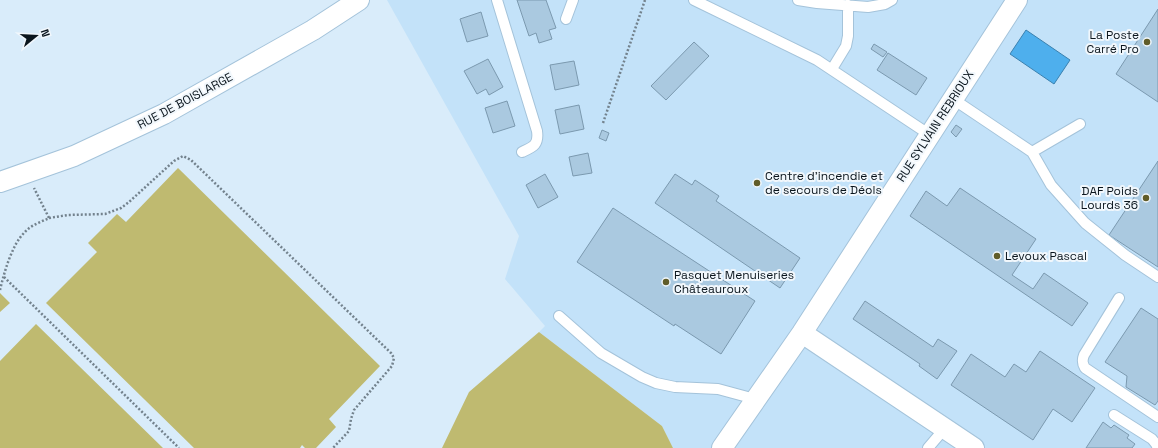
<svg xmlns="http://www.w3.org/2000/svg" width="1158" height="448" font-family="'Space Grotesk',sans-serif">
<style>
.built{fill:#c3e2f9}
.green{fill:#bfba70}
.water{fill:#4eafed;stroke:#3a81af}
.building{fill:#aac9e0;stroke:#7b99af}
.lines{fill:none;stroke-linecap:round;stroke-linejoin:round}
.lane-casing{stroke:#a4c3da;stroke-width:12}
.street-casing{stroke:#a4c3da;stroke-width:22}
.path{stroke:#73828d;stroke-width:2.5;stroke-dasharray:2 2;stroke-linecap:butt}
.lane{stroke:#fff;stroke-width:10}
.street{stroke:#fff;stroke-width:20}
.poi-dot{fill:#605c29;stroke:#f1f7fc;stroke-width:1.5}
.labels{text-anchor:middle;stroke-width:4;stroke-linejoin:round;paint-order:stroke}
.poi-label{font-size:12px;fill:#0a151d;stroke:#f1f7fc;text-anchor:start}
.street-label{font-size:12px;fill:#0a151d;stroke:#f1f7fc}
</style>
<rect width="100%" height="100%" fill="#d9ecfa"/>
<path class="built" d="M387,0H1158V448H673L662,426L539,332L545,326L505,279L519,236Z"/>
<path class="green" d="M178,168L380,366L329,419L336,427L316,448H305L302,445L300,448H194L46,303L97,252L88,243L117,214L126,222Z
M0,293L10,303L0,312Z
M36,324L163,448H0V361Z
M539,332L662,426L673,448H442L469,392Z"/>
<path class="water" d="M1026,30L1070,60L1054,84L1010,54Z"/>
<path class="building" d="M517,0H546L556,28L549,30L552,39L539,43L536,33L529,36Z
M1158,9V102L1116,74Z
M481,12L488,36L467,42L460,19Z
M694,42L709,56L666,100L651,86Z
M874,44L887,52L883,57L871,49Z
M888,53L927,78L916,95L877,70Z
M488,59L503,87L489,95L486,89L477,94L464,71Z
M574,61L579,85L555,90L550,65Z
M507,101L515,126L493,133L485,108Z
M579,105L584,129L560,134L555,110Z
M956,125L962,129L956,137L951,132Z
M602,130L609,133L606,141L599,138Z
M588,153L592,173L573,176L569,157Z
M1158,161V267L1109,235Z
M545,174L558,197L538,208L526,185Z
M675,174L692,185L695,180L719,196L716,201L800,258L780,288L655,203Z
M960,188L1036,239L1012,275L1033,289L1044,273L1088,303L1072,326L910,216L926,191L947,206Z
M613,208L755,301L721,354L675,324L674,326L577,262Z
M865,301L933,347L938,339L957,351L937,379L919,366L920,364L853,319Z
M1141,308L1158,319V401L1155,405L1126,387L1127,376L1105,362Z
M1040,351L1095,388L1072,422L1053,409L1033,440L951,385L971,354L1005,377L1014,364L1026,372Z
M1103,422L1111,428L1114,425L1129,435L1127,438L1135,444L1132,448H1086Z"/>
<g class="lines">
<g class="lane-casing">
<path id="lane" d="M497,0L537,131C539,145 533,147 522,152
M694,0L817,60L930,135
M798,0L817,3L868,7L885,4L892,0
M566,19L573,0
M832,69L846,46L848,36V5
M953,99L1032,152L1051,185L1085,223L1125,255L1158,277
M1032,152L1080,124
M1119,298L1084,355C1082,360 1082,363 1085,368L1158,417
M559,316L601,353L642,377L656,383L675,387L718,389L755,399
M1114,415L1152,439L1156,444L1158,448
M928,448L945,428"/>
</g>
<g class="street-casing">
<path id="street" d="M0,182L74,156L164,114L313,30L359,0
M802,333L974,448
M722,448L802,333L1017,0"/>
</g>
<path class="path" d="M603,123L645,0
M49,218L68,215L105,214L121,208L129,202L174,161L183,156L191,160L391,353L394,358L392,366L354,410L351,419L349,431L333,448
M4,277L179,448
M0,290C4,273 12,244 25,232C31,225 41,222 49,218L34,188"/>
<use href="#lane" class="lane"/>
<use href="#street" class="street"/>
</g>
<g class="poi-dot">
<circle cx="1147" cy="42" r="4"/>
<circle cx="757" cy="183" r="4"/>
<circle cx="1146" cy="198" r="4"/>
<circle cx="997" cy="256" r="4"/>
<circle cx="666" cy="282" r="4"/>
</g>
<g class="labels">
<g class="poi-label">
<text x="1139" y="39" text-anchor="end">La Poste<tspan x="1139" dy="14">Carré Pro</tspan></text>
<text x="765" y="180">Centre d'incendie et<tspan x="765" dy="14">de secours de Déols</tspan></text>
<text x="1138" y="195" text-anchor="end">DAF Poids<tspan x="1138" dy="14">Lourds 36</tspan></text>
<text x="1005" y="260">Levoux Pascal</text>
<text x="674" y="279">Pasquet Menuiseries<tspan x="674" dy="14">Châteauroux</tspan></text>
</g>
<g class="street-label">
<text transform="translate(185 101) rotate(-28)" y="4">RUE DE BOISLARGE</text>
<text transform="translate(935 126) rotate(-57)" y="4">RUE SYLVAIN REBRIOUX</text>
</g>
</g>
<g transform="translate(36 36) rotate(72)" stroke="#f1f7fc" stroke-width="3" paint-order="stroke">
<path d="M0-3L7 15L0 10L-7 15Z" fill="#0a151d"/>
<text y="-6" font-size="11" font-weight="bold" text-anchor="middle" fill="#0a151d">N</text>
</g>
</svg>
